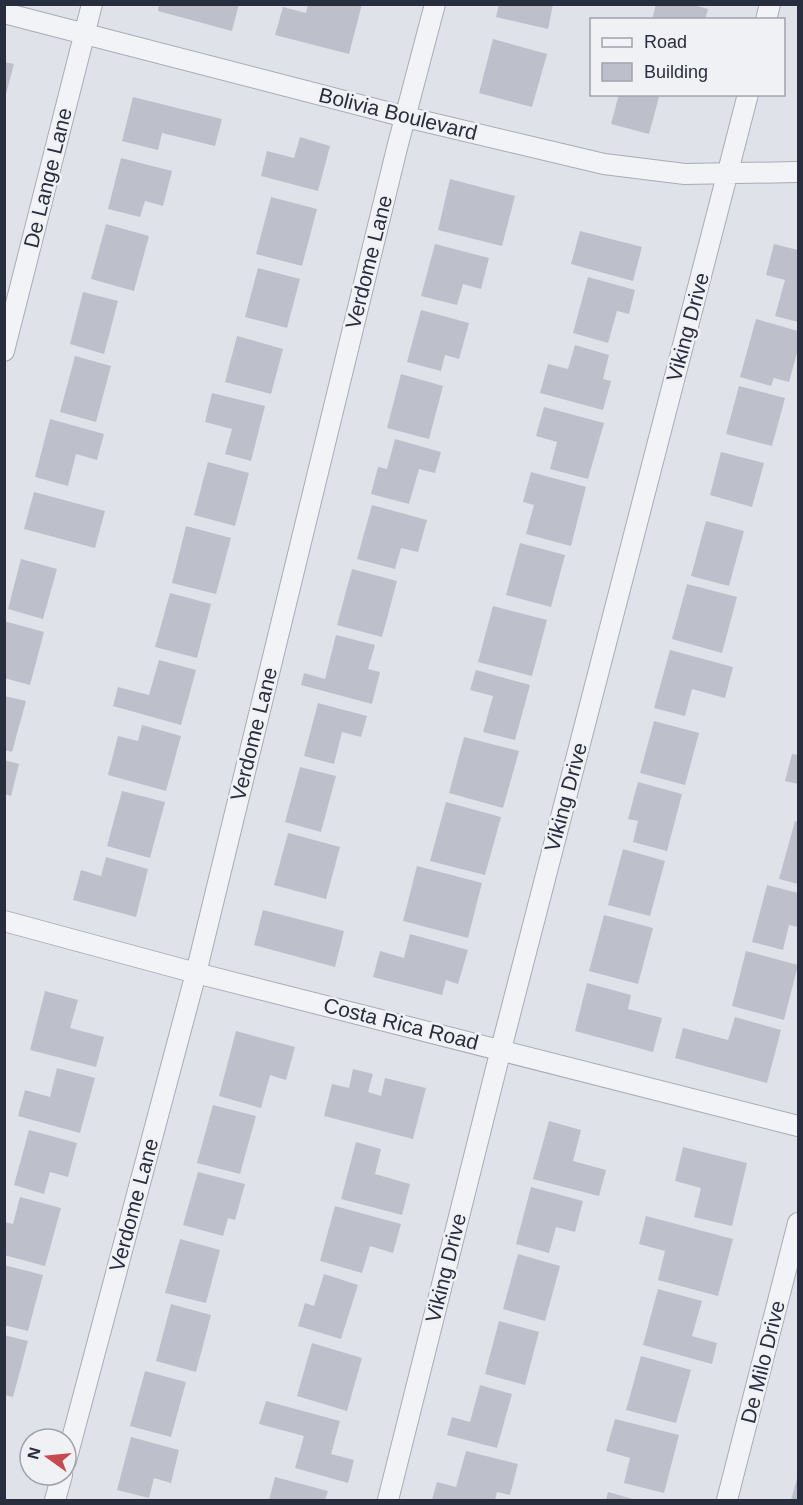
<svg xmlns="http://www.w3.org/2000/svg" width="803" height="1505" font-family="Helvetica,sans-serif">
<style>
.building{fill:#bdc0ca}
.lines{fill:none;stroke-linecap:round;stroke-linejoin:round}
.street-casing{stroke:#a8acb5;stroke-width:22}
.street{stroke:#f2f3f6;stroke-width:20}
.labels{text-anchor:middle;stroke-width:5;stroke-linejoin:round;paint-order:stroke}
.street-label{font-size:21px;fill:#292e3e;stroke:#eff1f5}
</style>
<rect width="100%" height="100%" fill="#dfe2e8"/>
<path class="building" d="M159,4H239L232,31L158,11Z
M308,4H362L349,54L275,35L283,7L306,13Z
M499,4H553L548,29L496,17Z
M656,4H690L708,9L705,20H652Z
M493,39L547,54L532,107L479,93Z
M4,62L14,64L5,98H4Z
M619,94H650L659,97L649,134L611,124Z
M133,97L222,119L215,146L162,133L158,150L122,141Z
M300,137L330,146L318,191L261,176L267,151L294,158Z
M121,158L172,171L163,206L145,201L140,217L108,209Z
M450,179L515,196L502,246L438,230Z
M271,197L317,209L302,266L256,254Z
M106,224L149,236L134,291L91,279Z
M580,231L642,247L633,281L571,264Z
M435,244L489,258L481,289L463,284L457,305L421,296Z
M774,244L798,250V322L775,316L785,280L766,275Z
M258,268L300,279L287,328L245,317Z
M588,277L635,290L629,314L617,311L608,343L573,333Z
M83,292L118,301L104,354L70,344Z
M421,310L469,323L459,359L445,355L441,371L407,362Z
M756,319L798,331V349L789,382L774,378L771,386L740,377Z
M237,336L283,349L271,394L225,382Z
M575,345L609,355L603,379L611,381L603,410L540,393L548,364L568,369Z
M75,356L111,366L96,422L60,412Z
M401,374L443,386L429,439L387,428Z
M739,386L785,398L772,446L726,434Z
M212,393L265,406L251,461L225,454L232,429L205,422Z
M544,407L604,423L588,479L550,469L557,442L536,436Z
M50,419L104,434L97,460L76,454L68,486L35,477Z
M395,439L441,452L435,473L419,469L409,504L371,494L378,467L387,469Z
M721,452L764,463L752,507L710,495Z
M208,462L249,473L235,526L194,515Z
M531,472L586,487L571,546L526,534L534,505L523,502Z
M34,492L105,511L95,548L24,529Z
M372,505L427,520L418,552L401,548L395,569L357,559Z
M706,521L744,531L729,586L691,576Z
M186,526L231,538L216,594L172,583Z
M520,543L565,555L551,607L506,595Z
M21,559L57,569L43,619L8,609Z
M352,569L397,581L382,637L337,625Z
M687,584L737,597L722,653L672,639Z
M170,593L211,604L197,658L155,647Z
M493,606L547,620L532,676L478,662Z
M4,621L44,632L30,685L4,678Z
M336,635L375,645L368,669L380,672L372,704L301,685L304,673L325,679Z
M670,650L733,667L725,698L692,689L685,716L654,708Z
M159,660L196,670L181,725L113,706L118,687L149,695Z
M476,670L530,685L515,740L483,732L493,696L470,690Z
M4,696L26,701L12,752L4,750Z
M318,703L367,716L361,737L342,732L334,764L304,756Z
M654,721L699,733L685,785L640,773Z
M142,725L181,736L166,791L108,775L118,736L138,741Z
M464,737L519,751L503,808L449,793Z
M792,754L798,755V784L785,781Z
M4,760L19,764L11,796L4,794Z
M300,767L336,776L321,832L285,822Z
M638,782L682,794L667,851L633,842L638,821L628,819Z
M122,791L165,802L150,858L107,846Z
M446,802L501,817L485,875L430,861Z
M795,821L798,822V884L779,879Z
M288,833L340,847L326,899L274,885Z
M623,849L665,861L650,916L608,905Z
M106,857L148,869L136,917L73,900L81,870L101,876Z
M417,866L482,883L468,938L403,921Z
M767,885L798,893V927L789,925L783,950L752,942Z
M263,910L344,931L335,967L254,945Z
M604,915L653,928L638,984L589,971Z
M410,934L468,950L458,984L446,980L442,995L373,977L380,951L404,958Z
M746,951L798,965L784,1020L732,1006Z
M587,983L631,995L628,1009L662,1018L653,1052L575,1031Z
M45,991L78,1000L70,1028L104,1037L96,1067L30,1050Z
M735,1017L781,1030L767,1083L675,1058L683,1028L728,1040Z
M236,1031L295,1047L286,1080L270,1075L261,1108L219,1096Z
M57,1068L95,1078L80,1133L18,1116L25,1090L50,1097Z
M353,1069L373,1074L368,1092L381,1096L385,1078L426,1088L413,1139L324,1116L332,1084L349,1088Z
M213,1105L256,1116L240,1174L197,1163Z
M549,1121L581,1130L573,1161L606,1170L599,1196L533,1179Z
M29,1130L77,1143L68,1177L50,1172L44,1194L14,1185Z
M356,1142L381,1149L375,1174L410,1184L402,1215L341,1199Z
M683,1147L747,1163L732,1226L694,1217L701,1188L675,1181Z
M198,1172L245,1184L235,1220L228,1218L223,1236L183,1225Z
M531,1187L583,1201L575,1232L556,1227L549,1253L516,1244Z
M20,1197L61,1208L45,1266L4,1255V1222L13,1224Z
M335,1206L401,1224L393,1253L370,1246L362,1273L320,1261Z
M646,1216L733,1239L718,1296L658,1280L665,1251L639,1244Z
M180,1239L220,1250L206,1303L165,1293Z
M518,1254L560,1266L545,1321L503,1309Z
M4,1265L43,1275L28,1331L4,1325Z
M324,1274L358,1285L341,1339L298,1326L305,1303L314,1306Z
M658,1289L702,1301L692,1336L717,1343L712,1364L643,1345Z
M171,1304L211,1315L196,1372L156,1361Z
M499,1321L539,1332L525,1385L485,1374Z
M4,1335L28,1341L13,1397L4,1395Z
M312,1343L362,1358L347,1411L297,1396Z
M641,1356L691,1370L676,1423L626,1410Z
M145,1371L186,1382L171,1437L130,1426Z
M480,1385L512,1394L497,1448L447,1435L452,1417L470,1422Z
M266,1401L340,1421L331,1454L354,1460L348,1483L295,1468L304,1436L259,1424Z
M615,1419L679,1435L664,1493L624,1483L630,1458L606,1451Z
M131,1437L179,1450L171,1483L154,1478L149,1498L117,1490Z
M466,1451L518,1464L510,1495L497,1492L495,1500H432L437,1482L456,1487Z
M798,1475V1500H791Z
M275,1477L328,1491L325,1500H269Z
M608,1492L636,1500H606Z"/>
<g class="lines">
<g class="street-casing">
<path id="street" d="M4,13L406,117L604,164L685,174L798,172
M766,20L770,4
M4,351L92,4
M4,921L196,973L798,1126
M66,1461L196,973L397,148L435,4
M55,1500L62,1475
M388,1500L501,1049L748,94
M727,1500L798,1223"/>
</g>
<use href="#street" class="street"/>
</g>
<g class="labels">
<g class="street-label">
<text transform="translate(398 114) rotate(14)" y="7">Bolivia Boulevard</text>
<text transform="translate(48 178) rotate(-76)" y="7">De Lange Lane</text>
<text transform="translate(369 262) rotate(-76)" y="7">Verdome Lane</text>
<text transform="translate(688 327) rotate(-75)" y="7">Viking Drive</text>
<text transform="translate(254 734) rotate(-76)" y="7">Verdome Lane</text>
<text transform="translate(566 797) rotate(-75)" y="7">Viking Drive</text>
<text transform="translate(401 1024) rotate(14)" y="7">Costa Rica Road</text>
<text transform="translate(134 1205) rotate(-75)" y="7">Verdome Lane</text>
<text transform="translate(446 1268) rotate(-76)" y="7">Viking Drive</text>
<text transform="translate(763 1362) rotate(-76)" y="7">De Milo Drive</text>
</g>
</g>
<rect width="803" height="1505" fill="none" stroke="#292e3e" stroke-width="12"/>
<rect x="590" y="18" width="195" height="78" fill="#eff1f5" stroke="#a0a3ac" stroke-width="1.5"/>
<rect x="602" y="38" width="30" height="9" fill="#f2f3f6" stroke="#a0a3ac" stroke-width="1.5"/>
<text x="644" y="48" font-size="18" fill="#292e3e">Road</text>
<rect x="602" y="63" width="30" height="18" fill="#bdc0ca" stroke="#a0a3ac" stroke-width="1.5"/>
<text x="644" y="78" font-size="18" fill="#292e3e">Building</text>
<g transform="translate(48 1457) rotate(285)"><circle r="28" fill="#eff1f5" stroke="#a0a3ac" stroke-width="1.5"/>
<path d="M0-4.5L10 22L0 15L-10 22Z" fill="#c74a50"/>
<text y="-9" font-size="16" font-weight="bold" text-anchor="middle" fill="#292e3e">N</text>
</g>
</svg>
